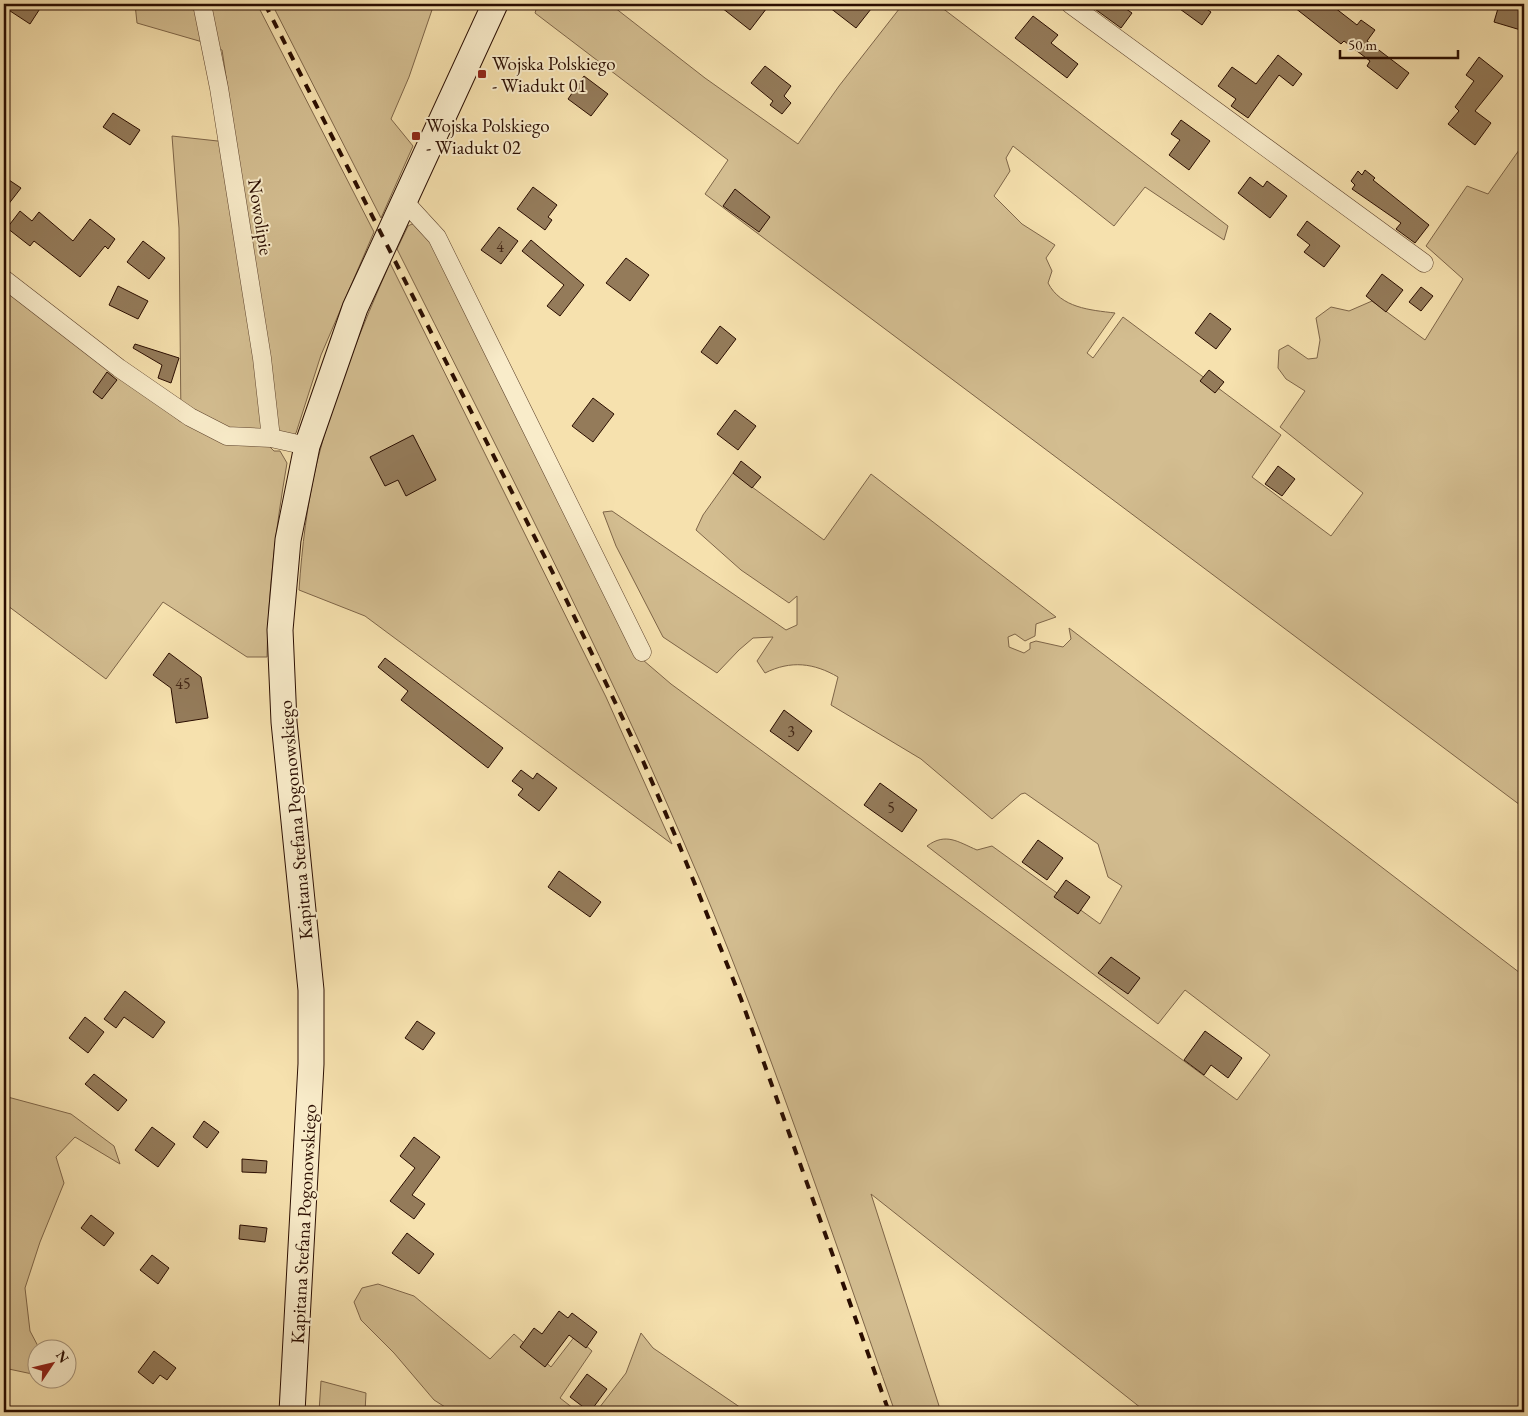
<svg xmlns="http://www.w3.org/2000/svg" width="1528" height="1416" font-family="'EB Garamond',serif">
<style>
.green{fill:#d3bd90;stroke:#7e6548}
.building{fill:#947b5a;stroke:#2a0d00}
.lines{fill:none;stroke-linecap:round;stroke-linejoin:round}
.street-casing{stroke:#5d422c;stroke-width:19}
.secondary-casing{stroke:#2a0d00;stroke-width:27}
.street{stroke:#f9ecca;stroke-width:18}
.secondary{stroke:#f9ecca;stroke-width:25}
.rail{stroke:#2a0d00;stroke-width:4;stroke-dasharray:9 9;stroke-linecap:butt}
.poi-dot{fill:#8f2418;stroke:#f9ecca;stroke-width:2}
.labels{text-anchor:middle;stroke-width:4;stroke-linejoin:round;paint-order:stroke}
.number-label{font-size:16px;fill:#442816}
.poi-label{font-size:19px;fill:#2a0d00;stroke:#f9ecca;text-anchor:start}
.street-label{font-size:19px;fill:#2a0d00;stroke:#f9ecca}
</style>
<rect width="100%" height="100%" fill="#f6e1ae"/>
<filter id="stains"><feTurbulence type="fractalNoise" baseFrequency=".004" numOctaves="4"/><feColorMatrix values="0 0 0 0 .2 0 0 0 0 .09 0 0 0 0 .02 0 0 0 .5 -.17"/></filter>
<radialGradient id="worn" r=".72"><stop offset=".6" stop-color="#630" stop-opacity="0"/><stop offset="1" stop-color="#630" stop-opacity=".3"/></radialGradient>
<path class="green" d="M135,4H257L374,232L321,355L296,433L293,436L279,432L278,427L267,444L274,451H280L287,463C276,527 268,591 267,657H247L163,602L106,679L4,603V287L181,422L179,228L172,136L236,143L222,50L206,43L137,23Z
M272,4H434L409,77L391,119L413,146L381,218Z
M538,4H610L705,78L798,144L839,86L903,4H937L1228,226L1224,240L1145,187L1114,226L1013,146L1006,158L1010,171L994,196L1022,224L1055,245L1046,258L1052,271L1048,283C1061,308 1090,310 1115,313L1087,353L1093,358L1123,317L1281,435L1252,477L1331,536L1363,493L1280,427L1305,391L1286,379L1278,368L1279,350L1288,345L1308,359L1317,358L1320,340L1316,318L1331,307L1349,311L1372,301L1425,340L1463,279L1426,246L1467,186L1488,194L1524,143V808L705,194L728,160L535,13Z
M412,224L417,225L424,230L636,654L671,684L1237,1100L1270,1055L1185,990L1158,1024L927,846C946,832 958,842 977,850L992,846L1100,924L1122,886L1108,877L1098,844L1025,793L1021,794L992,819L921,759L831,705L838,677C814,663 791,660 765,673L757,661L773,637L753,638L739,650L717,673L663,637L616,546L603,512L612,511L786,630L797,625V596L789,603L741,570L696,530L703,515L733,473L824,540L871,474L1056,617L1036,624L1035,636L1025,641L1015,634L1008,637L1009,647L1024,653L1030,649V643L1036,641L1063,647L1071,639L1069,628L1524,976V1412H1146L871,1194L941,1412H895C828,1223 765,1030 685,845C598,642 496,447 397,249L408,226Z
M390,263L606,697L672,844L365,616L299,590C302,547 307,504 317,462C334,394 362,327 390,263Z
M4,1096L71,1114L114,1146L120,1164L75,1137L56,1157L64,1183L40,1242L25,1288L30,1331L39,1348H38L37,1375L4,1368Z
M378,1284L414,1296L490,1359L514,1334L551,1367L575,1336L592,1351L560,1398L578,1412H453L434,1400L394,1353L361,1320L354,1302L362,1288Z
M641,1333L653,1348L747,1412H596L626,1373Z
M321,1381L366,1393L365,1412H319Z"/>
<path class="building" d="M4,4H43L30,24L4,7Z
M717,4H770L750,30Z
M825,4H864L871,9L856,28Z
M1088,4H1119L1132,13L1121,28Z
M1173,4H1199L1211,12L1202,25Z
M1290,4H1330L1357,25L1361,20L1375,30L1367,41L1409,73L1397,89L1367,66L1370,61L1344,41L1341,44Z
M1504,4H1524V31L1494,22L1499,5L1503,7Z
M1033,16L1058,35L1051,43L1078,64L1067,78L1015,38Z
M1278,55L1302,74L1293,86L1279,75L1248,118L1231,106L1236,99L1218,86L1232,67L1256,84Z
M1479,57L1503,76L1475,111L1491,123L1475,145L1448,124L1459,111L1455,107L1474,81L1466,75Z
M765,66L791,86L784,96L791,103L782,114L770,105L773,101L751,83Z
M584,76L608,94L591,116L568,99Z
M113,113L140,130L130,145L103,127Z
M1181,120L1210,141L1189,170L1169,155L1180,140L1171,134Z
M1365,170L1375,178L1373,180L1429,225L1415,243L1396,229L1401,223L1352,189L1355,185L1351,181L1358,171L1362,175Z
M1250,177L1263,187L1267,181L1287,196L1270,218L1238,193Z
M9,180L21,188L4,210V187Z
M533,187L557,205L548,217L552,220L545,230L517,209Z
M735,189L770,217L759,232L723,206Z
M20,211L32,221L39,212L73,241L90,219L115,239L108,249L105,246L80,277L34,241L30,246L7,228Z
M1307,221L1340,246L1324,267L1304,252L1310,245L1297,235Z
M499,227L518,241L501,264L481,250Z
M531,240L584,285L560,316L547,306L564,285L522,251Z
M143,241L165,258L149,279L127,262Z
M626,258L649,275L630,301L606,283Z
M1382,274L1403,290L1386,312L1366,296Z
M118,286L148,301L138,319L109,305Z
M1421,287L1433,296L1421,311L1409,302Z
M1210,313L1231,329L1216,349L1195,333Z
M720,326L736,339L717,364L701,352Z
M135,344L179,358L171,383L158,378L162,365L133,348Z
M1209,370L1224,382L1215,393L1200,381Z
M107,372L117,380L102,399L93,392Z
M593,398L614,414L593,442L572,426Z
M735,410L756,426L738,450L717,434Z
M413,435L436,480L406,496L398,480L385,486L370,457Z
M741,461L761,477L752,488L733,473Z
M1278,466L1295,479L1282,496L1265,484Z
M169,653L201,677L208,718L176,723L171,688L153,675Z
M385,658L503,748L488,768L401,700L408,691L378,667Z
M784,710L812,731L798,751L770,731Z
M521,770L533,779L537,773L557,788L539,811L518,795L523,789L512,781Z
M880,783L917,810L902,832L864,805Z
M1038,840L1063,858L1047,880L1022,862Z
M559,871L601,902L590,917L548,887Z
M1066,880L1090,897L1078,914L1054,897Z
M1111,957L1140,978L1128,994L1098,973Z
M125,991L165,1022L153,1038L124,1017L116,1028L104,1019Z
M85,1017L104,1032L88,1053L69,1038Z
M417,1021L435,1033L423,1050L405,1038Z
M1205,1031L1242,1058L1228,1078L1211,1065L1204,1075L1184,1060Z
M94,1074L127,1100L118,1111L85,1084Z
M204,1121L219,1132L207,1148L193,1137Z
M152,1127L175,1144L158,1167L135,1150Z
M414,1137L440,1157L412,1195L425,1204L414,1219L390,1201L415,1168L400,1156Z
M242,1159L267,1161L266,1173L242,1172Z
M91,1215L114,1233L104,1246L81,1228Z
M240,1225L267,1228L265,1242L239,1239Z
M407,1233L434,1254L419,1274L392,1253Z
M152,1255L169,1268L158,1284L140,1270Z
M559,1311L568,1318L572,1313L597,1332L586,1348L569,1335L545,1367L520,1347L534,1328L542,1334Z
M154,1351L176,1368L167,1380L160,1375L153,1384L138,1372Z
M587,1374L607,1389L590,1412L570,1397Z"/>
<g class="lines">
<g class="street-casing">
<path id="street" d="M202,4L219,88L262,358L271,438
M1070,4L1424,263
M404,201L437,237L642,652
M4,279L119,368L190,417L227,436L271,438L307,446"/>
</g>
<g class="secondary-casing">
<path id="secondary" d="M292,1412L311,1064V990L284,722L280,630L288,540L307,446L355,308L495,4"/>
</g>
<use href="#street" class="street"/>
<use href="#secondary" class="secondary"/>
<path class="rail" d="M265,4L564,595L643,761L678,842L741,999L889,1412"/>
</g>
<g class="poi-dot">
<rect x="477" y="69" width="10" height="10" rx="2.5"/>
<rect x="411" y="131" width="10" height="10" rx="2.5"/>
</g>
<g class="labels">
<g class="number-label">
<text x="500" y="252">4</text>
<text x="183" y="689">45</text>
<text x="791" y="737">3</text>
<text x="891" y="813">5</text>
</g>
<g class="poi-label">
<text x="492" y="70">Wojska Polskiego<tspan x="492" dy="22">- Wiadukt 01</tspan></text>
<text x="426" y="132">Wojska Polskiego<tspan x="426" dy="22">- Wiadukt 02</tspan></text>
</g>
<g class="street-label">
<text transform="translate(261 217) rotate(81)" y="7">Nowolipie</text>
<text transform="translate(295 820) rotate(-95)" y="7">Kapitana Stefana Pogonowskiego</text>
<text transform="translate(303 1224) rotate(-87)" y="7">Kapitana Stefana Pogonowskiego</text>
</g>
</g>
<rect width="1528" height="1416" fill="none" stroke="#f6e1ae" stroke-width="20"/>
<rect x="5" y="5" width="1518" height="1406" fill="none" stroke="#2a0d00" stroke-width="2.5"/>
<rect x="10" y="10" width="1508" height="1396" fill="none" stroke="#2a0d00"/>
<g transform="translate(52 1364) rotate(55)"><circle r="24" fill="#f9ecca" stroke="#a69379"/>
<path d="M0-4L9 19L0 12L-9 19Z" fill="#8f2418"/>
<text y="-8" font-size="14" font-weight="bold" text-anchor="middle" fill="#2a0d00">N</text>
</g>
<path d="M1340 50v8h118v-8" fill="none" stroke="#2a0d00" stroke-width="2.5"/>
<text x="1348" y="50" font-size="15" fill="#2a0d00" stroke="#f9ecca" stroke-width="4" paint-order="stroke">50 m</text>
<rect width="100%" height="100%" filter="url(#stains)"/>
<rect width="100%" height="100%" fill="url(#worn)"/>
</svg>
